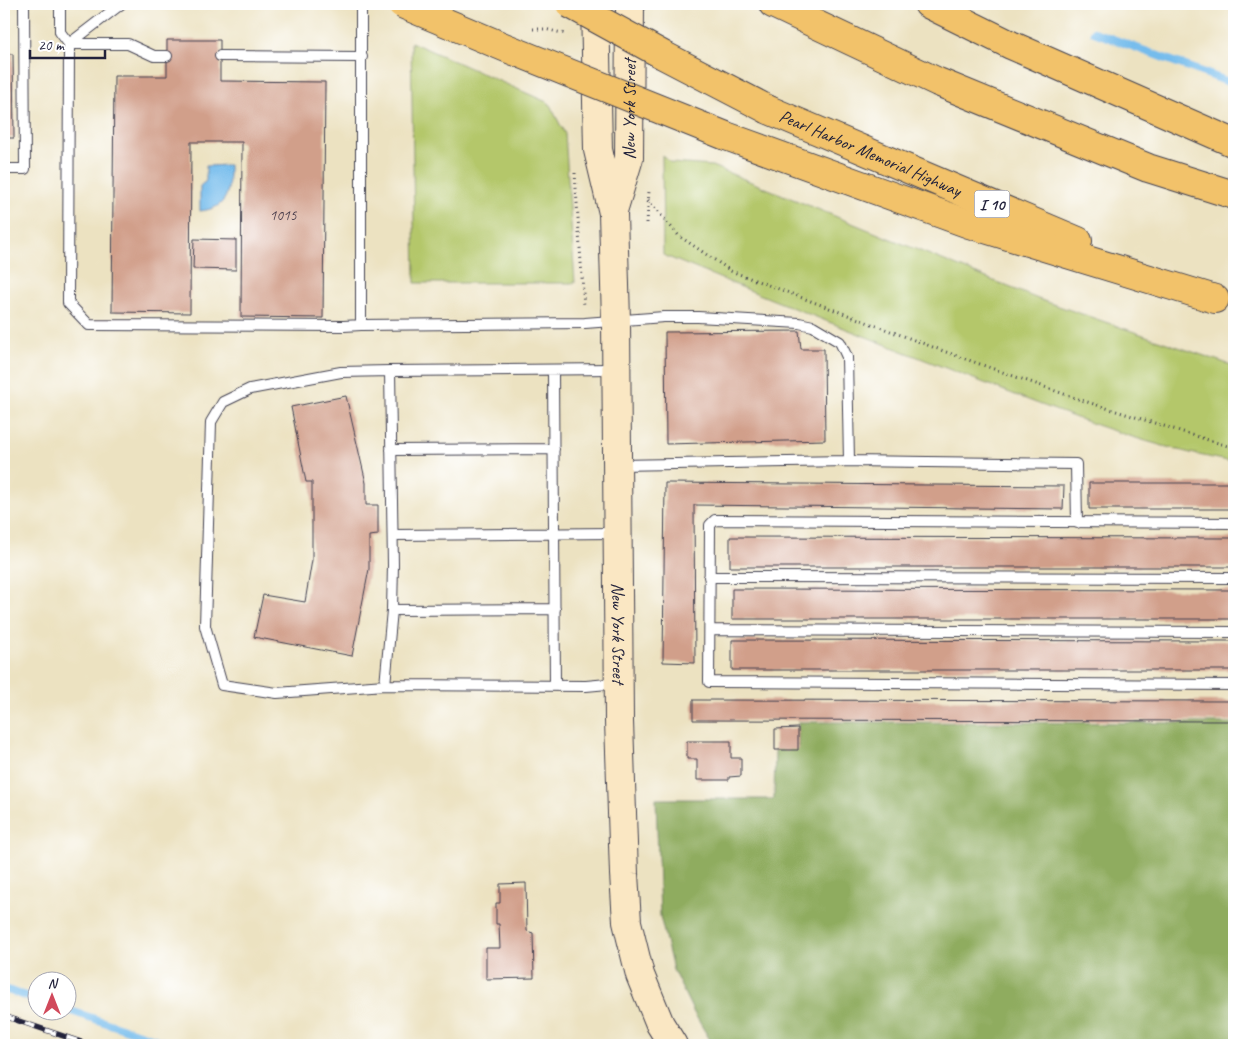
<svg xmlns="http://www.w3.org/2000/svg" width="1238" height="1049" font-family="Caveat,sans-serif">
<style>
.green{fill:#b4c76b;stroke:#6b7453}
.forest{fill:#8fac5f;stroke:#58674d}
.water{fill:#74bcec;stroke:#4b6f94}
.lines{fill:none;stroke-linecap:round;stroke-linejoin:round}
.stream{stroke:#74bcec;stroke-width:8}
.building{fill:#d19f8a}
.lane-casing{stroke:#403f4f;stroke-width:12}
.secondary-casing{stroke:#403f4f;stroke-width:30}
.highway-casing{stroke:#403f4f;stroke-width:30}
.path{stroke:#403f4f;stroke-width:3;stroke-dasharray:1 4;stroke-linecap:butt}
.lane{stroke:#fff;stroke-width:10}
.secondary{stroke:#fae7c3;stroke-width:28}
.highway{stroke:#f2c26a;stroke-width:28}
.rail-casing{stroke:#22223b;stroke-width:5.5}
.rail{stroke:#fff;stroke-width:4;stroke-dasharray:11;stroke-linecap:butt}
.highway-bridge-casing{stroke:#403f4f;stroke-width:30;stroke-linecap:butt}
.highway-bridge{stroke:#f2c26a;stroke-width:28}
.labels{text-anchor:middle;stroke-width:4;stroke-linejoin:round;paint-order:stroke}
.number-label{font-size:15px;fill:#4e414f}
.shield{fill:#fff;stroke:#646476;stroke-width:1}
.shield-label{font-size:16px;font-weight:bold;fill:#22223b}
.street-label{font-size:18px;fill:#22223b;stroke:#fff}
</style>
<rect width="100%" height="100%" fill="#fff"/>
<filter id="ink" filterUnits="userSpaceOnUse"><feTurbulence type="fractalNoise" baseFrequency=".02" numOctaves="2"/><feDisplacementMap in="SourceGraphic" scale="10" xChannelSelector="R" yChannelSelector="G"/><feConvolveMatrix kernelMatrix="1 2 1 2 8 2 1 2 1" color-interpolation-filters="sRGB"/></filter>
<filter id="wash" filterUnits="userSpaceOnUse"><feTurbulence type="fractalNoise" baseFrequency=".0096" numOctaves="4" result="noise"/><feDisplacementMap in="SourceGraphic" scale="20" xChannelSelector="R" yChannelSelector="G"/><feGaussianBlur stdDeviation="1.12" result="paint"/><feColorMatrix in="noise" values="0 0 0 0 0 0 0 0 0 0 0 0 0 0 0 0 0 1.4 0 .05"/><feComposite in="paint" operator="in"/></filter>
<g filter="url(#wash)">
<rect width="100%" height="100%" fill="#ece2c1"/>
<path class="green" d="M411,42L549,103L565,134L575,283H415Z
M662,155L671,163L712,166L1038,299L1234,366V462C1140,446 1050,408 961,374C861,335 762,296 663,255Z"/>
<path class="forest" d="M798,722L1234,723V1045H713L694,1013L673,970L660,916L656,799H774L775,750L798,749Z"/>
<path class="water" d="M229,165C229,190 230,208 200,211V186L206,181V166Z"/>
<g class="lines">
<path class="stream" d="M1094,32L1234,84
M4,989L38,1000
M68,1010L172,1045"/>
</g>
<g id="blocks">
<path class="building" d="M167,40H220V81L325,82L323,318L241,317L242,142H191L190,313L112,312L114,76H167Z
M4,54H13L14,138H4Z
M194,239L236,240V270L193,269Z
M799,331L801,349H824L825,440L666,444L665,332Z
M346,396L366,483V505H378V535L369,536V569L352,656L254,637L263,595L305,602L312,560V482H306L291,407Z
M665,483L1064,486L1063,509L694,505L695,663L663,662Z
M1089,483H1234V509H1089Z
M730,537L1234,538V567H730Z
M732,589L1234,590V619H732Z
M732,640L1234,641V670H732Z
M693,700L1234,701V721L693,720Z
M798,728V750H775V729Z
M687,741H731V758H741V776L729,777V780H697V759H687Z
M526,883L527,931L533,933L534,978L486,979V948H500L499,924H496V903H500V884Z"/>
</g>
</g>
<g filter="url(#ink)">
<use href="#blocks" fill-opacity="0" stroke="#403f4f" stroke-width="1"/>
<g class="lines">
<g class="lane-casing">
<path id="lane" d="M60,4V32L69,44L121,4
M361,4V325
M167,56H154L128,44H69L68,303L89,325L344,326L361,325L585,323L664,317H698L799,323L813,326L840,342L847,357L849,461
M220,56L362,57
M4,169H25L24,4
M615,369L390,371L393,565L392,610L385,685L586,686L618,683
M553,370L555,686
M391,450L554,449
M619,465L849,461L1076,464L1077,523
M1234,523L715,520L710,525L709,682L1234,685
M393,535L616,533
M709,577L1234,578
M392,610L555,609
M710,630L1234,632
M385,685L277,693L222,685L205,626L211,422L223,402L250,389L341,372L390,371"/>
</g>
<g class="secondary-casing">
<g id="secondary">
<path id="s1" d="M595,4L598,150L613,213L616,321L619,721L624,874L627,922L640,975L660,1024L673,1045"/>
<path id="s2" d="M613,211L629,158L630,4"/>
</g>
</g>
<g class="highway-casing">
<g id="highway">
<path d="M773,4L938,82L1148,168L1234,195"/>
<path d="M928,4L1011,45L1234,143"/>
<path id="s3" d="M769,110L1078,241"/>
<path d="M726,136L969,224L1215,299"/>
</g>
</g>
<path class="path" d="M533,29H545L566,34
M575,173L584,307
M648,200L679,236L731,271L946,352L1081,400L1234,448
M647,223L649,191"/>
<use href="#lane" class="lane"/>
<use href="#secondary" class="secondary"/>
<use href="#highway" class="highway"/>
<g class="rail-casing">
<path id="rail" d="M4,1016L90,1045"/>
</g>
<use href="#rail" class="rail"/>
<g class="highway-bridge-casing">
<path id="highway-bridge" d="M402,4L504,47L726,136
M570,4L663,55L769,110"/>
</g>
<use href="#highway-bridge" class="highway-bridge"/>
</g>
</g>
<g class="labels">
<g class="number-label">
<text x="283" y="220">1015</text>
</g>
<rect class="shield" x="974.5" y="190.5" width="35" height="27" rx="4"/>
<g class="shield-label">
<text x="992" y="210">I 10</text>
</g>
<g class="street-label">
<text dy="6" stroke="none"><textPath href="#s2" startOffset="104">New York Street</textPath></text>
<text dy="6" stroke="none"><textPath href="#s3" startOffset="110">Pearl Harbor Memorial Highway</textPath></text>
<text dy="6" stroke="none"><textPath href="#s1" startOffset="631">New York Street</textPath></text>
</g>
</g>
<rect width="1238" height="1049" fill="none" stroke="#fff" stroke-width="20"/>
<g transform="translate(52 996)"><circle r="24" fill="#ffffff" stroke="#a7a7b1"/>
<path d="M0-4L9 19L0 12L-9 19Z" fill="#d1495b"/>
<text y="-8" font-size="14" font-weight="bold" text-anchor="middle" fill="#22223b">N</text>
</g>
<path d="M30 50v8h75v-8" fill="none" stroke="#22223b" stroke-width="2.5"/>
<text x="38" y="50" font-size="15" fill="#22223b" stroke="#ffffff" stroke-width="4" paint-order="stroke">20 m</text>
</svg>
